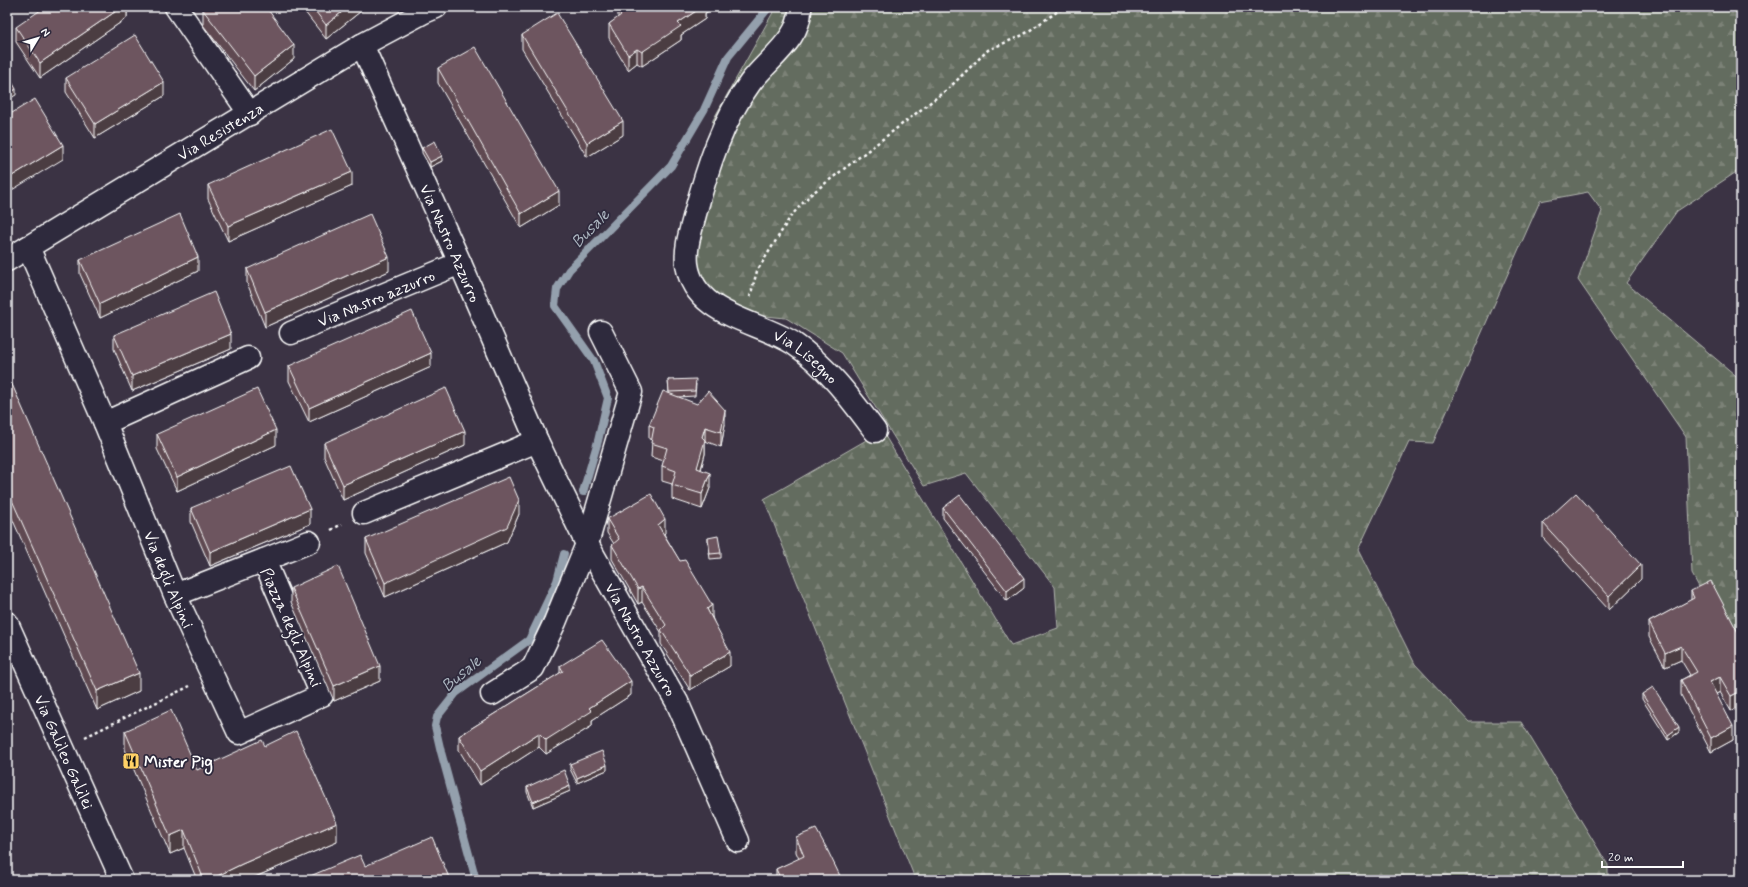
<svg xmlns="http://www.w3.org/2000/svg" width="1748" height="887" font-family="Mynerve,sans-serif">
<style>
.forest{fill:url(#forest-firs);stroke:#b2b6af}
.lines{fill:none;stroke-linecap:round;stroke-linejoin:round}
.stream{stroke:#94a0ad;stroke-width:8}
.minor-casing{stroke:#fff;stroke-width:25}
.secondary-casing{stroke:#fff;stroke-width:25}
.path{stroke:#fff;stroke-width:2.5;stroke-dasharray:3 3;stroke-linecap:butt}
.minor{stroke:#2f2a3d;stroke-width:22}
.secondary{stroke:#2f2a3d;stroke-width:22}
.wall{fill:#5e4951;stroke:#fff}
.shaded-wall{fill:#4c3c42;stroke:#fff}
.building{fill:#6d555e;stroke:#fff}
.labels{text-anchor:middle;stroke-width:3.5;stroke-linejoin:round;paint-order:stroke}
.street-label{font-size:16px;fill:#fff;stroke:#2f2a3d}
.poi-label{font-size:16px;font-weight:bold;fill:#fff;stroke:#2f2a3d;text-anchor:start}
.water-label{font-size:17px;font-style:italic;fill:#aeb8c2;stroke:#2f2a3d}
</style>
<defs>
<pattern id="forest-firs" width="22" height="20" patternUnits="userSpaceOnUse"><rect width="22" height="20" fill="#646c5f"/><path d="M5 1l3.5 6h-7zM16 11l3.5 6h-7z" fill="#7b8277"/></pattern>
</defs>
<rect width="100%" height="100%" fill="#3b3344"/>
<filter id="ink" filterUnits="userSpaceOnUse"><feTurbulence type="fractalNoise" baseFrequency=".025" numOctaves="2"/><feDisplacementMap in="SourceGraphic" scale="8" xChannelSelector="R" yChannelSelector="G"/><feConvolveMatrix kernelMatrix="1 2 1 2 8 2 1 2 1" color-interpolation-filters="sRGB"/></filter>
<g filter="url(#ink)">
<path class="forest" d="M776,7H1741V169L1677,211L1626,283L1741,380V664L1692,574L1686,437L1578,280L1602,211L1588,192L1540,201L1433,443L1409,442L1358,550L1415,664L1469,722H1521L1608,865V880H914V876L764,499L882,431L1011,645L1058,628L1055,587L966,473L924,486L842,353L786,318L703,310L679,275L713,120Z"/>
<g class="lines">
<path class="stream" d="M583,492L598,441L608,398L594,361L555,306L557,289L569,270L671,166L704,110L728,57L769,7
M476,880L441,752L435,726L437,717L456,693L529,640L557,581L564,554"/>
<g class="minor-casing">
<g id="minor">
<path d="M176,7L250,114"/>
<path id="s1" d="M800,7C802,38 767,60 750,83C722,121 707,169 695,214C691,230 685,247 687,264C694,316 757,320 793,343C827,366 851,399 875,431"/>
<path id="s2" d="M362,45L460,263L537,441L587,544L677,702L738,841"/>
<path id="s3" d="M28,247L105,423L175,595L239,733L322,695L264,560L175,595"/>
<path id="s4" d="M7,260L362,45L424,12L436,7"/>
<path id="s5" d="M291,333L460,263"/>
<path d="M105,423L248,358"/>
<path d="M364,513L537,441"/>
<path d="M264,560L309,542"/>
<path d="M492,694L533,668L555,622L587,544L631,392L601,332"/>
</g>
</g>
<g class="secondary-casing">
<g id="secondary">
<path id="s6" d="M7,623L122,880"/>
</g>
</g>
<path class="path" d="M750,297L757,271L791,216L810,195L949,88L988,50L1023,35L1064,7
M331,530L342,524
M85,737L190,686"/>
<use href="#minor" class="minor"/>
<use href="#secondary" class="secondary"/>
</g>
<path class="wall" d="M127,7V18L40,78L16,42V27Z
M301,7H366L326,39Z
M713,7V9L705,13V19L681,35V40L642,66L637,63L628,70L609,38V24L618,18V9Z
M203,10L294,59L254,91L203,25Z
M522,35L623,135L587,157L522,49Z
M438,68L559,205L521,228L438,83Z
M66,78L164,96L95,138L66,92Z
M422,148L442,161L430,167L422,153Z
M208,185L352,186L228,241L208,199Z
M80,260L198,271L100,318L80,274Z
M247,269L389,271L265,327L247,283Z
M114,335L231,349L132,391L114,349Z
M289,366L431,367L309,422L289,381Z
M7,373L139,691L97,710L7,507Z
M668,380L696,384L695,396L678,397L725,424L721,447L705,441V454L701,470L710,488L702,509L672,499V484L662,481V466L664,461L651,457L652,440L649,439V425L669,393Z
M157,434L276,445L177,491L157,449Z
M324,443L465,445L343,500L324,457Z
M191,508L310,524L210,566L191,522Z
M943,508L1024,588L1007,601L943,518Z
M519,514L507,542L385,597L366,553V539Z
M607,519L665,533L664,534L712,617L730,666L690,690L661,644V632L642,602L638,604L612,559V545L614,544L607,533Z
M1543,523L1641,579L1609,610L1543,538Z
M708,538L721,553V558L710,559L708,543Z
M291,588L380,681L334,701L291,602Z
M1691,591L1741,638L1731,711L1720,692L1716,694L1733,740L1711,752L1681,695V680L1690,675L1681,660L1665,667L1649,637V622L1691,600Z
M560,666L631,695L592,720V726L546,754L539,747L480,785L459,750V736L560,673Z
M1642,694L1679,732L1668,740L1642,699Z
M125,731L197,770L265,746L337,842L248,880H197L184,848L170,854L125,749Z
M570,764L607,770L577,783L570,769Z
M527,787L570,791L533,807L527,792Z
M796,837L842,880H776V869L799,859L796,852Z"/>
<path class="shaded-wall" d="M122,7H127V18L40,78V63Z
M348,7H366L326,39V25Z
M702,7H713V9L705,13V19L681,35V40L642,66V52L678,23Z
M294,45V59L254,91V76Z
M637,49V63L628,70V55Z
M164,82V96L95,138V124Z
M16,89V95L7,100V95Z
M623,121V135L587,157V143Z
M63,145V159L7,193V179Z
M442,156V161L430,167V162Z
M352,172V186L228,241V226Z
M559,191V205L521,228V214Z
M198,257V271L100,318V304Z
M389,257V271L265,327V312Z
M231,334V349L132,391V376Z
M431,353V367L309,422V408Z
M725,410V424L721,447V432Z
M705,427V454L697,483V468L702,437Z
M276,430V445L177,491V477Z
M465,431V445L343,500V485Z
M710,473V488L702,509V494Z
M519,500V514L507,542L385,597V583Z
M310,509V524L210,566V552Z
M665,519V533L658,539V525Z
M1641,565V579L1609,610V596Z
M1024,578V588L1007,601V591Z
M642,587V602L638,604V589Z
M712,605V619L707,609Z
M1681,646V660L1665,667V653Z
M730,652V666L690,690V675Z
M380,666V681L334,701V686Z
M139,673V691L97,710V691Z
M1720,677V692L1710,697V682Z
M631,681V695L592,720V726L546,754V740L589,708Z
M1741,691V705L1731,711V696Z
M1733,726V740L1711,752V738Z
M1679,727V732L1668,740V735Z
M539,733V747L480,785V771Z
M607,765V770L577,783V778Z
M570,786V791L533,807V802Z
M337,823V842L248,880H209L242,864Z
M184,830V848L170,854V836Z"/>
<path class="building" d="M45,7H122L40,63L16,27Z
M207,7H266L294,45L254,76L203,10Z
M312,7H348L326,25Z
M621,7H702L678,23L681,26L642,52L637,49L628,55L609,24L621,15L618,9Z
M557,13L623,121L587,143L522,35Z
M135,35L164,82L95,124L66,78Z
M475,47L559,191L521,214L438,68Z
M7,73L16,89L7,95Z
M35,99L63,145L7,179V116Z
M332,129L352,172L228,226L208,185Z
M435,141L442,156L430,162L422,148Z
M180,214L198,257L100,304L80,260Z
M370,214L389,257L265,312L247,269Z
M214,292L231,334L132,376L114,335Z
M412,311L431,353L309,408L289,366Z
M7,373L139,673L97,691L7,489Z
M696,379L695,391L669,392L668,380Z
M446,388L465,431L343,485L324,443Z
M257,389L276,430L177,477L157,434Z
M663,391L697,404L708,391L725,410L721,432L705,427L702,437L705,440L697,468L710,473L702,494L672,485L676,471L662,466L667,448L651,443L654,427L649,425Z
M291,466L310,509L210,552L191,508Z
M509,477L519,500L507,527L385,583L366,539Z
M1576,493L1641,565L1609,596L1543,523Z
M651,494L665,519L658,525L680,561L685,560L712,605L707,609L730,652L690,675L661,630L666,625L642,587L638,589L612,545L619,539L607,519Z
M960,495L1024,578L1007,591L943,508Z
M718,536L721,553L710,554L708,538Z
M338,566L380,666L334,686L291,588Z
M1711,581L1741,638V691L1731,696L1720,677L1710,682L1733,726L1711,738L1681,680L1697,672L1681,646L1665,653L1649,622L1694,598L1691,591Z
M602,640L631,681L589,708L592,711L546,740L539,733L480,771L459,736L563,671L560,666Z
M1653,687L1679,727L1668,735L1642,694Z
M171,710L197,770L262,740L265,746L296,731L337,823L242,864L209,880H204L184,830L170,836L125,731Z
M602,751L607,765L577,778L570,764Z
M564,770L570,786L533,802L527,787Z
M816,829L826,847L842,880H781L776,869L804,856L796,837Z
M432,837L450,880H309L308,877L360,855L365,866Z"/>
</g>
<defs>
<g id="restaurant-square" transform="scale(0.9)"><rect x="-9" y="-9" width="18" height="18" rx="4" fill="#ffd166" stroke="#2f2a3d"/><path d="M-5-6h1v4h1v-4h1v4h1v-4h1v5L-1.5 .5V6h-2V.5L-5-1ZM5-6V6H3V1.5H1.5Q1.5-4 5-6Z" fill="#111"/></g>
</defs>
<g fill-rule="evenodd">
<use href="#restaurant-square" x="131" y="761"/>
</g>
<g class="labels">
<g class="street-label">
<text dy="6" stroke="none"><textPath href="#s4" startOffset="249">Via Resistenza</textPath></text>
<text dy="6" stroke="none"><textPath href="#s2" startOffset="217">Via Nastro Azzurro</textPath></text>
<text dy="6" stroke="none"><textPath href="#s5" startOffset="92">Via Nastro azzurro</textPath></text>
<text dy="6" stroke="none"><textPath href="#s1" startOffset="444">Via Lisegno</textPath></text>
<text dy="6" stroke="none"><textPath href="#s3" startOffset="361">Via degli Alpini</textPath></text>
<text transform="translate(292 627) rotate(66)" y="6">Piazza degli Alpini</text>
<text dy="6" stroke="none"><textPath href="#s2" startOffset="657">Via Nastro Azzurro</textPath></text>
<text dy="6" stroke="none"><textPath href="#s6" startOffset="141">Via Galileo Galilei</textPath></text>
</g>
<g class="poi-label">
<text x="144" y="767">Mister Pig</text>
</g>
<g class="water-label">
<text transform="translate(590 228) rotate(-46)" y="6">Busale</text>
<text transform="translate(461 673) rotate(-40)" y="6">Busale</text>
</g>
</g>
<rect width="1748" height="887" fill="none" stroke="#2f2a3d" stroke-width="24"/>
<rect x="12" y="12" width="1724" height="863" fill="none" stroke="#fff" stroke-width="1.5" filter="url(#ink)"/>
<g transform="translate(38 38) rotate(52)" stroke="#2f2a3d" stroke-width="3" paint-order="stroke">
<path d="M0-3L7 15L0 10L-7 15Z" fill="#ffffff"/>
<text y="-6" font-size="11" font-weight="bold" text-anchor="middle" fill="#ffffff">N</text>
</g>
<path d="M1602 861v6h81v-6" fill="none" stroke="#ffffff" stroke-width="2"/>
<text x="1608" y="861" font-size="12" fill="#ffffff" stroke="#2f2a3d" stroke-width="3" paint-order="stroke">20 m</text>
</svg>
